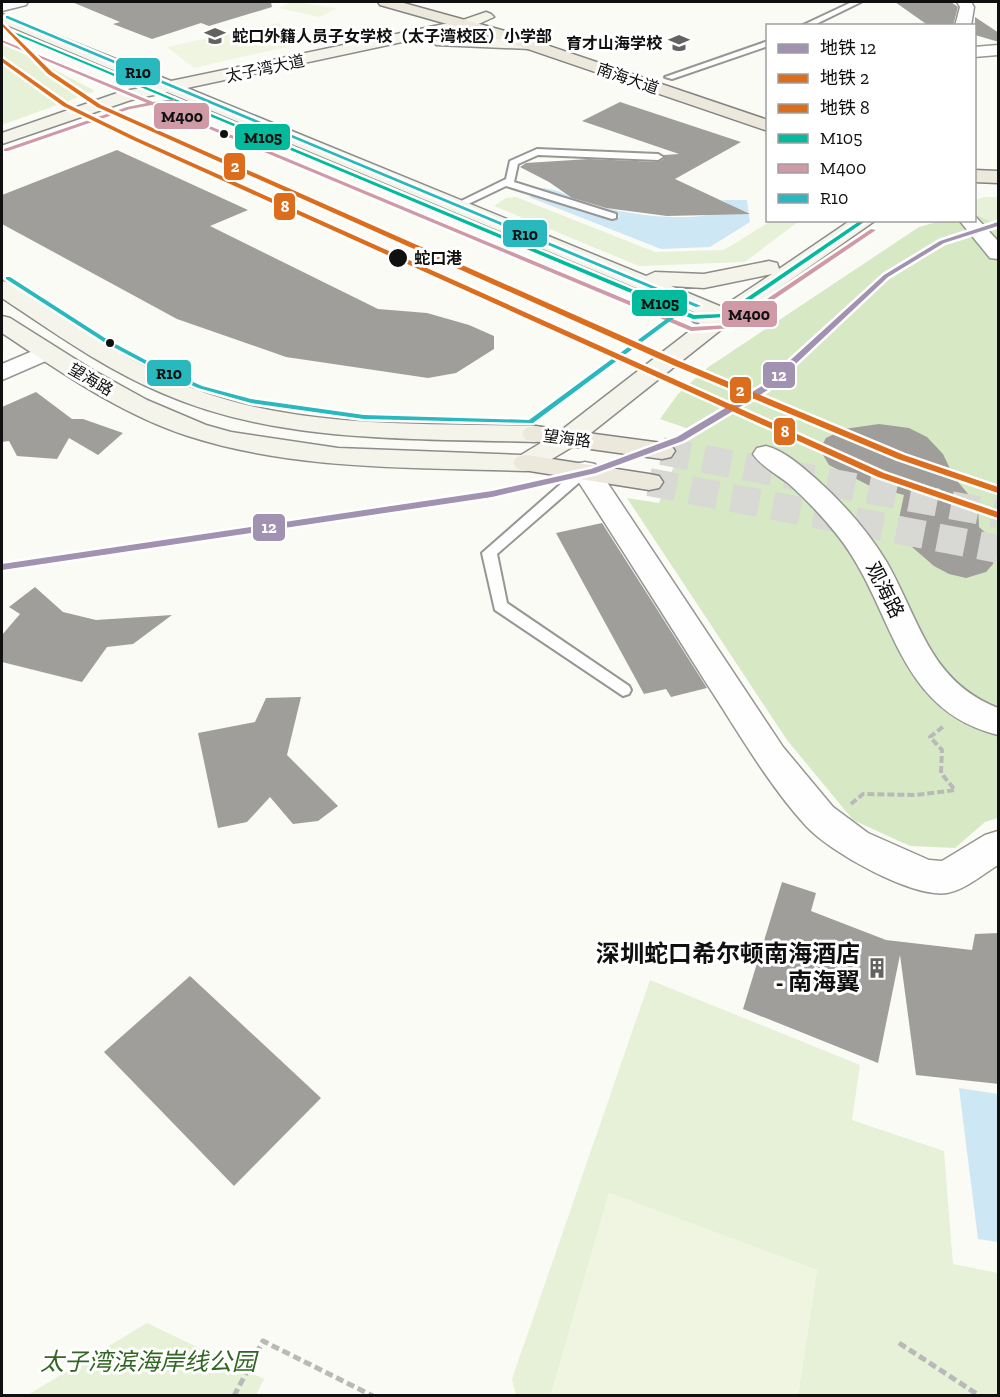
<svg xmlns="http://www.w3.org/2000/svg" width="1000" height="1397" font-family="'Zilla Slab','Noto Sans SC',serif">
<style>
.green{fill:#e6f1d7}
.forest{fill:#d7e8c5}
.pitch{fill:#eff5e1}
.water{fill:#cee7f5}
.building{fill:#9f9e9b}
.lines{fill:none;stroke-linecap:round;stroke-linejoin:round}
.primary-tunnel{stroke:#d8d8d4;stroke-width:28;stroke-dasharray:28 14;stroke-linecap:butt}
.lane-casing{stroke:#969694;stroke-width:4}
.street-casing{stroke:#969694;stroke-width:3}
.secondary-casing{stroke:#8c8c8a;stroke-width:3}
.primary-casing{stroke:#838381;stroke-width:3}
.path-far1{stroke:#b9b9b8;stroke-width:4;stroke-dasharray:7 3;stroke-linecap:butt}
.path{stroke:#b9b9b8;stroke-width:5;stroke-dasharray:8 4;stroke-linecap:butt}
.lane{fill:#fefefe;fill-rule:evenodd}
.street{fill:#fefefe;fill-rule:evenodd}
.secondary{fill:#f5f4eb;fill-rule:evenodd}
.primary{fill:#ece8dc;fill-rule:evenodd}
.bus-1-casing{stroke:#fff;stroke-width:5}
.bus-2-casing{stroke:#fff;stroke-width:5}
.bus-3-casing{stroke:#fff;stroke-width:5}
.bus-1{fill:#03bb9c;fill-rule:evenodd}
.bus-2{fill:#cf99a6;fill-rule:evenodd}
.bus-3{fill:#28b8bd;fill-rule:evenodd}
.metro-1-casing{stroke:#fff;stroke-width:5}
.metro-2-casing{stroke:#fff;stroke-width:5}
.metro-3-casing{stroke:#fff;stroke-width:5}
.metro-1{fill:#a192b2;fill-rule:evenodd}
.metro-2{fill:#db6d1c;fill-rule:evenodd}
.metro-3{fill:#db6d1c;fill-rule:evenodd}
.bus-dot{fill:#101010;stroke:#fff;stroke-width:2}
.labels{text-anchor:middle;stroke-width:6;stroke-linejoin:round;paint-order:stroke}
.far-poi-label{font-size:16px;font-weight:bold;fill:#101010;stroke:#fff;text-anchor:start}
.far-street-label{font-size:16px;fill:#101010;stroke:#fff}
.far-stop-label{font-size:16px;font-weight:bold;fill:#101010;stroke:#fff;text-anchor:start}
.street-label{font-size:20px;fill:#101010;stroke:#fff}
.near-poi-label{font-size:24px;font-weight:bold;fill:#101010;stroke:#fff;text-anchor:end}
.near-park-label{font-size:24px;font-style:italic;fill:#316622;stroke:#fff}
.line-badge{stroke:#fff;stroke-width:2}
.badge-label{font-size:16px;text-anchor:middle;font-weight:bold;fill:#fff}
.pale-badge-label{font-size:16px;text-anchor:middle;font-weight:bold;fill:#111}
</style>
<rect width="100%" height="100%" fill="#fbfbf6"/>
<path class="green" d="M2,42L95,91L2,125Z
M516,197L655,252L724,250L771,221H799L745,262L639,266L494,206L506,198Z
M984,197H998V224L976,215L975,200Z
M650,980L860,1065L852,1120L944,1151L953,1264L998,1273V1395H798L817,1270L609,1193L551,1395H516L512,1379Z
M147,1323L264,1379L256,1395L26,1396Z"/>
<path class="forest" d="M976,215L998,224V818L985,822L955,848L910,846L853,820L787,740L627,498L659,503L689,429L660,419L678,394L707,368L919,227L940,221L974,220Z"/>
<path class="pitch" d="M292,2L337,8L320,17L278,8Z
M278,23L308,42L194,68L167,47Z
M609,1193L817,1270L798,1395H551Z"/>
<path class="water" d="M542,188C559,189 569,197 585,202C625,215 696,226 734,207L722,200H747L750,222L710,247L661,249L529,197L533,195L615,220L620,216L539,191Z
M959,1088L998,1094V1242L978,1239Z"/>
<path class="building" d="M72,2H271L272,7L209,26L201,23L152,39L113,24L120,22Z
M895,2H951L958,7L953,26H929Z
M975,17L999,33V42L975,35Z
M620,102L741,142L675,179L750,214L667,216L606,208L572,198L549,182L520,167L526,163L589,159L658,162L664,159V155L679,154L582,121Z
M117,150L248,210L210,226L378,309L427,313L469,325L494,336V349L456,373L428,378L286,357L177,319L2,224V195Z
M36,392L72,419H83L123,433L98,455L69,438L57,459L17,456L9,441L2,442V407Z
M879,424L909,428L927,437L943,454L954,477L978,506L979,527L988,535L995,548L993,564L986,572L966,578L949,574L934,566L912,547L899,530L898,523L904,495L870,486L829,465L823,455L822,445L826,438L844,429Z
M602,523L653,603L707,688L671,697L666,689L644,694L556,533Z
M35,587L63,612L96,620L172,615L133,644L107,647L82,682L2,662V635L20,614L9,607Z
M301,697L287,755L338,806L318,821L293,824L270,797L247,822L218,828L198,733L255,722L266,698Z
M782,882L816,893L811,911L886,940L972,950L975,934L999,933V1084L916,1075L900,955L878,1063L743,1009Z
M190,976L321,1098L234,1186L104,1052Z"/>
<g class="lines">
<path class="primary-tunnel" d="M662,451L998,514
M649,482L998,549"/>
<g class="lane-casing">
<path id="lane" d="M852,2H861L812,26H801Z
M768,41V46L672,79L665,77Z
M537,149L658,154L663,157L658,160L538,155L518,164L514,182L616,214V218L612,219L506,186L462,207L453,205L506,179L510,161Z
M585,466L592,470L590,473L497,554L507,603L629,686L631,690L629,694L623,696L495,610L482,553L580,467Z"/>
</g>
<g class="street-casing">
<path id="street" d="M28,2L26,5L2,11V3Z
M957,2H971L974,7L971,26H955L960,7Z
M998,45V55L974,57V47Z
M974,215L998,241V259L990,258L959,220H974Z
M47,345L55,347L59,352L55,357L2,380V364Z
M766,446C785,451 801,466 815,478C842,502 867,530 886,561C920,620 929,681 998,708V735C894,709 895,608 838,536C823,517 806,499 788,483C776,474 761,466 753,454L757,448Z
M585,462L595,464L783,747L833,807L868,833L929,860L942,861L985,835L998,831V865C983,874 965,890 947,893C912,898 830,852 806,826C767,783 737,730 705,681C661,611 616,540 571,470L575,464Z"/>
</g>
<g class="secondary-casing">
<path id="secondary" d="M486,12L491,14L494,17L472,27L187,88L646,276L655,272L704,274L769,261L777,263L779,269L851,220H876L732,321L577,444L535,469L526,471C414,467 296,471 188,436C120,414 61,372 2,333V316L10,318L91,369L147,400L206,425L231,432L338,448L521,455L559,432L700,323L694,322L690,317L694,312L167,92L131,100L2,144V133L120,92L151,86L2,23V14L171,81L463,20ZM772,274L722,307L671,286L704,288Z
M442,37L530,39L538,44L530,49L436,45L434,42Z
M2,281L10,283C72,323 134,368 205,393C310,429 426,423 535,426L544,428L548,434L544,440L535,442C410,438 279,444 162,393C105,369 53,332 2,298Z"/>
</g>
<g class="primary-casing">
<path id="primary" d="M378,2H400L505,31L768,120V131L493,37L380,5Z
M974,170L998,171V183L974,182Z
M535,426L662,443L671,445L675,451L671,457L662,459L526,440L522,434L526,428Z
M526,455L649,474L659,476L663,482L659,488L649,490L517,469L513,463L517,457Z"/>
</g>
<path class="path-far1" d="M851,804L863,794L916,795L955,790L941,773L942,750L930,737L944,726"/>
<path class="path" d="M899,1343L980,1396
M234,1396L263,1341L373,1396"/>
<use href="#lane" class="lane"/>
<use href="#street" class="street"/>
<use href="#secondary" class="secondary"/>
<use href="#primary" class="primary"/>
<g class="bus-1-casing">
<path id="bus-1" d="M2,27L694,315L723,314L861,220H867L726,317L693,319L2,29Z"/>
</g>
<g class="bus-2-casing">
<path id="bus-2" d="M2,40L153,102L175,99V101L157,104L692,327L728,325L871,229L876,230L732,328L691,331L152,105L130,109L8,151H4V149L127,107L147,103L2,42Z"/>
</g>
<g class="bus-3-casing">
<path id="bus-3" d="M6,16H8L701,306L696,307L6,18Z
M6,277H10L108,340L153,364L202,386L251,399L364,415L529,420L684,306L689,307L533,423L364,419L251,403L198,388L149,366L104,342L6,279Z"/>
</g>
<use href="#bus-1" class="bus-1"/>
<use href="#bus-2" class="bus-2"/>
<use href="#bus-3" class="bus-3"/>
<g class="metro-1-casing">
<path id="metro-1" d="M998,222V226L944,243L888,277L768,390L683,441L596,473L492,497L2,570V564L492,491L591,469L677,437L762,386L884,275L940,241Z"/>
</g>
<g class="metro-2-casing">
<path id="metro-2" d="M2,23L52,72L101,105L679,361L904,455L998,487V493L898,459L673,365L97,107L48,74L2,26Z"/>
</g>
<g class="metro-3-casing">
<path id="metro-3" d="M2,58L67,104L137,138L884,473L998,512V518L878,477L133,140L63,106L2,62Z"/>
</g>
<use href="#metro-1" class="metro-1"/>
<use href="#metro-2" class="metro-2"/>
<use href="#metro-3" class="metro-3"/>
</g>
<defs>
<g id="school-bare" transform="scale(1.62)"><path d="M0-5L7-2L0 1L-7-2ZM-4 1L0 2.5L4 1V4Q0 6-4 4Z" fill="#626260" stroke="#fff" stroke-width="2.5" paint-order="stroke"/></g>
<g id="building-bare" transform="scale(1.62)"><path d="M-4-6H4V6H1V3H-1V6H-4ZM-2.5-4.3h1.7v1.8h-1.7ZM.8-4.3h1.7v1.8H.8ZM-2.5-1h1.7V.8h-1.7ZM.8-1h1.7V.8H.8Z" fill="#626260" stroke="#fff" stroke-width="2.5" paint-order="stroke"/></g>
</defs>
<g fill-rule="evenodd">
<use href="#school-bare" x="215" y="36"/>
<use href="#school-bare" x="679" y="43"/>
<use href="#building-bare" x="877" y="968"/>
</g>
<g class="bus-dot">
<circle cx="224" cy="134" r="5"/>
<circle cx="398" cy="258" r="10"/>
<circle cx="110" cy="343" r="5"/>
</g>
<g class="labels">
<g class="far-poi-label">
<text x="232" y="42">蛇口外籍人员子女学校（太子湾校区）小学部</text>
<text x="662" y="49" text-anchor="end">育才山海学校</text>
</g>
<g class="far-street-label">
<text transform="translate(265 68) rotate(-12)" y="6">太子湾大道</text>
<text transform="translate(628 78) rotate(19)" y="6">南海大道</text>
<text transform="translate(91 379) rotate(30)" y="6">望海路</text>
<text transform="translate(567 438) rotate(7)" y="6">望海路</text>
</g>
<g class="far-stop-label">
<text x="414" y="264">蛇口港</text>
</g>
<g class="street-label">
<text transform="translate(885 590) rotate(63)" y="7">观海路</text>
</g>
<g class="near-poi-label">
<text x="860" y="962">深圳蛇口希尔顿南海酒店<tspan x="860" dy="28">- 南海翼</tspan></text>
</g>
<g class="near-park-label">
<text x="148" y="1370">太子湾滨海岸线公园</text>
</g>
</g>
<g class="line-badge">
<rect x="115" y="57" width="46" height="29" rx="6" fill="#28b8bd"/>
<rect x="153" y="102" width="57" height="28" rx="6" fill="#cf99a6"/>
<rect x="234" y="123" width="57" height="28" rx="6" fill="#03bb9c"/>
<rect x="223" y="152" width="23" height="29" rx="6" fill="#db6d1c"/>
<rect x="273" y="192" width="23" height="29" rx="6" fill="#db6d1c"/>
<rect x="502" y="219" width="46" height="29" rx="6" fill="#28b8bd"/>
<rect x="631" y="289" width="57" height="28" rx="6" fill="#03bb9c"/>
<rect x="721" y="300" width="57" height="28" rx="6" fill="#cf99a6"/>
<rect x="146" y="359" width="46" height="28" rx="6" fill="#28b8bd"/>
<rect x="762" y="361" width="34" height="28" rx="6" fill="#a192b2"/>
<rect x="729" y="376" width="23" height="28" rx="6" fill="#db6d1c"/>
<rect x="773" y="417" width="23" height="29" rx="6" fill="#db6d1c"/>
<rect x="252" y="513" width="34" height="29" rx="6" fill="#a192b2"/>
</g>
<g class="badge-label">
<text x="235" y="172">2</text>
<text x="285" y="212">8</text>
<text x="779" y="381">12</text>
<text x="740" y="396">2</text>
<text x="785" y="437">8</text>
<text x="269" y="533">12</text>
</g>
<g class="pale-badge-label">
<text x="138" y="78">R10</text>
<text x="182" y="122">M400</text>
<text x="263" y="143">M105</text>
<text x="525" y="240">R10</text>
<text x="660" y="309">M105</text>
<text x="749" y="320">M400</text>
<text x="169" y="379">R10</text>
</g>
<rect width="1000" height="1397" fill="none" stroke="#101010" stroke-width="6"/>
<rect x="766" y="24" width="210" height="198" fill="#ffffff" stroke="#9f9f9f" stroke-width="1.5"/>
<rect x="778" y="44" width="30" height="9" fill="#a192b2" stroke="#9f9f9f" stroke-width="1.5"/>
<text x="820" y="54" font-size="18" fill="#101010">地铁 12</text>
<rect x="778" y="74" width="30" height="9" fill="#db6d1c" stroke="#9f9f9f" stroke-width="1.5"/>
<text x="820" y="84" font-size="18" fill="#101010">地铁 2</text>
<rect x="778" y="104" width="30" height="9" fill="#db6d1c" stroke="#9f9f9f" stroke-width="1.5"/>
<text x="820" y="114" font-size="18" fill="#101010">地铁 8</text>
<rect x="778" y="134" width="30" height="9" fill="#03bb9c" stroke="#9f9f9f" stroke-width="1.5"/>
<text x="820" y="144" font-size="18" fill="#101010">M105</text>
<rect x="778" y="164" width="30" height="9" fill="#cf99a6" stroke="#9f9f9f" stroke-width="1.5"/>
<text x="820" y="174" font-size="18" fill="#101010">M400</text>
<rect x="778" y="194" width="30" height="9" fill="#28b8bd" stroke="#9f9f9f" stroke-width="1.5"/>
<text x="820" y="204" font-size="18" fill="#101010">R10</text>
</svg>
